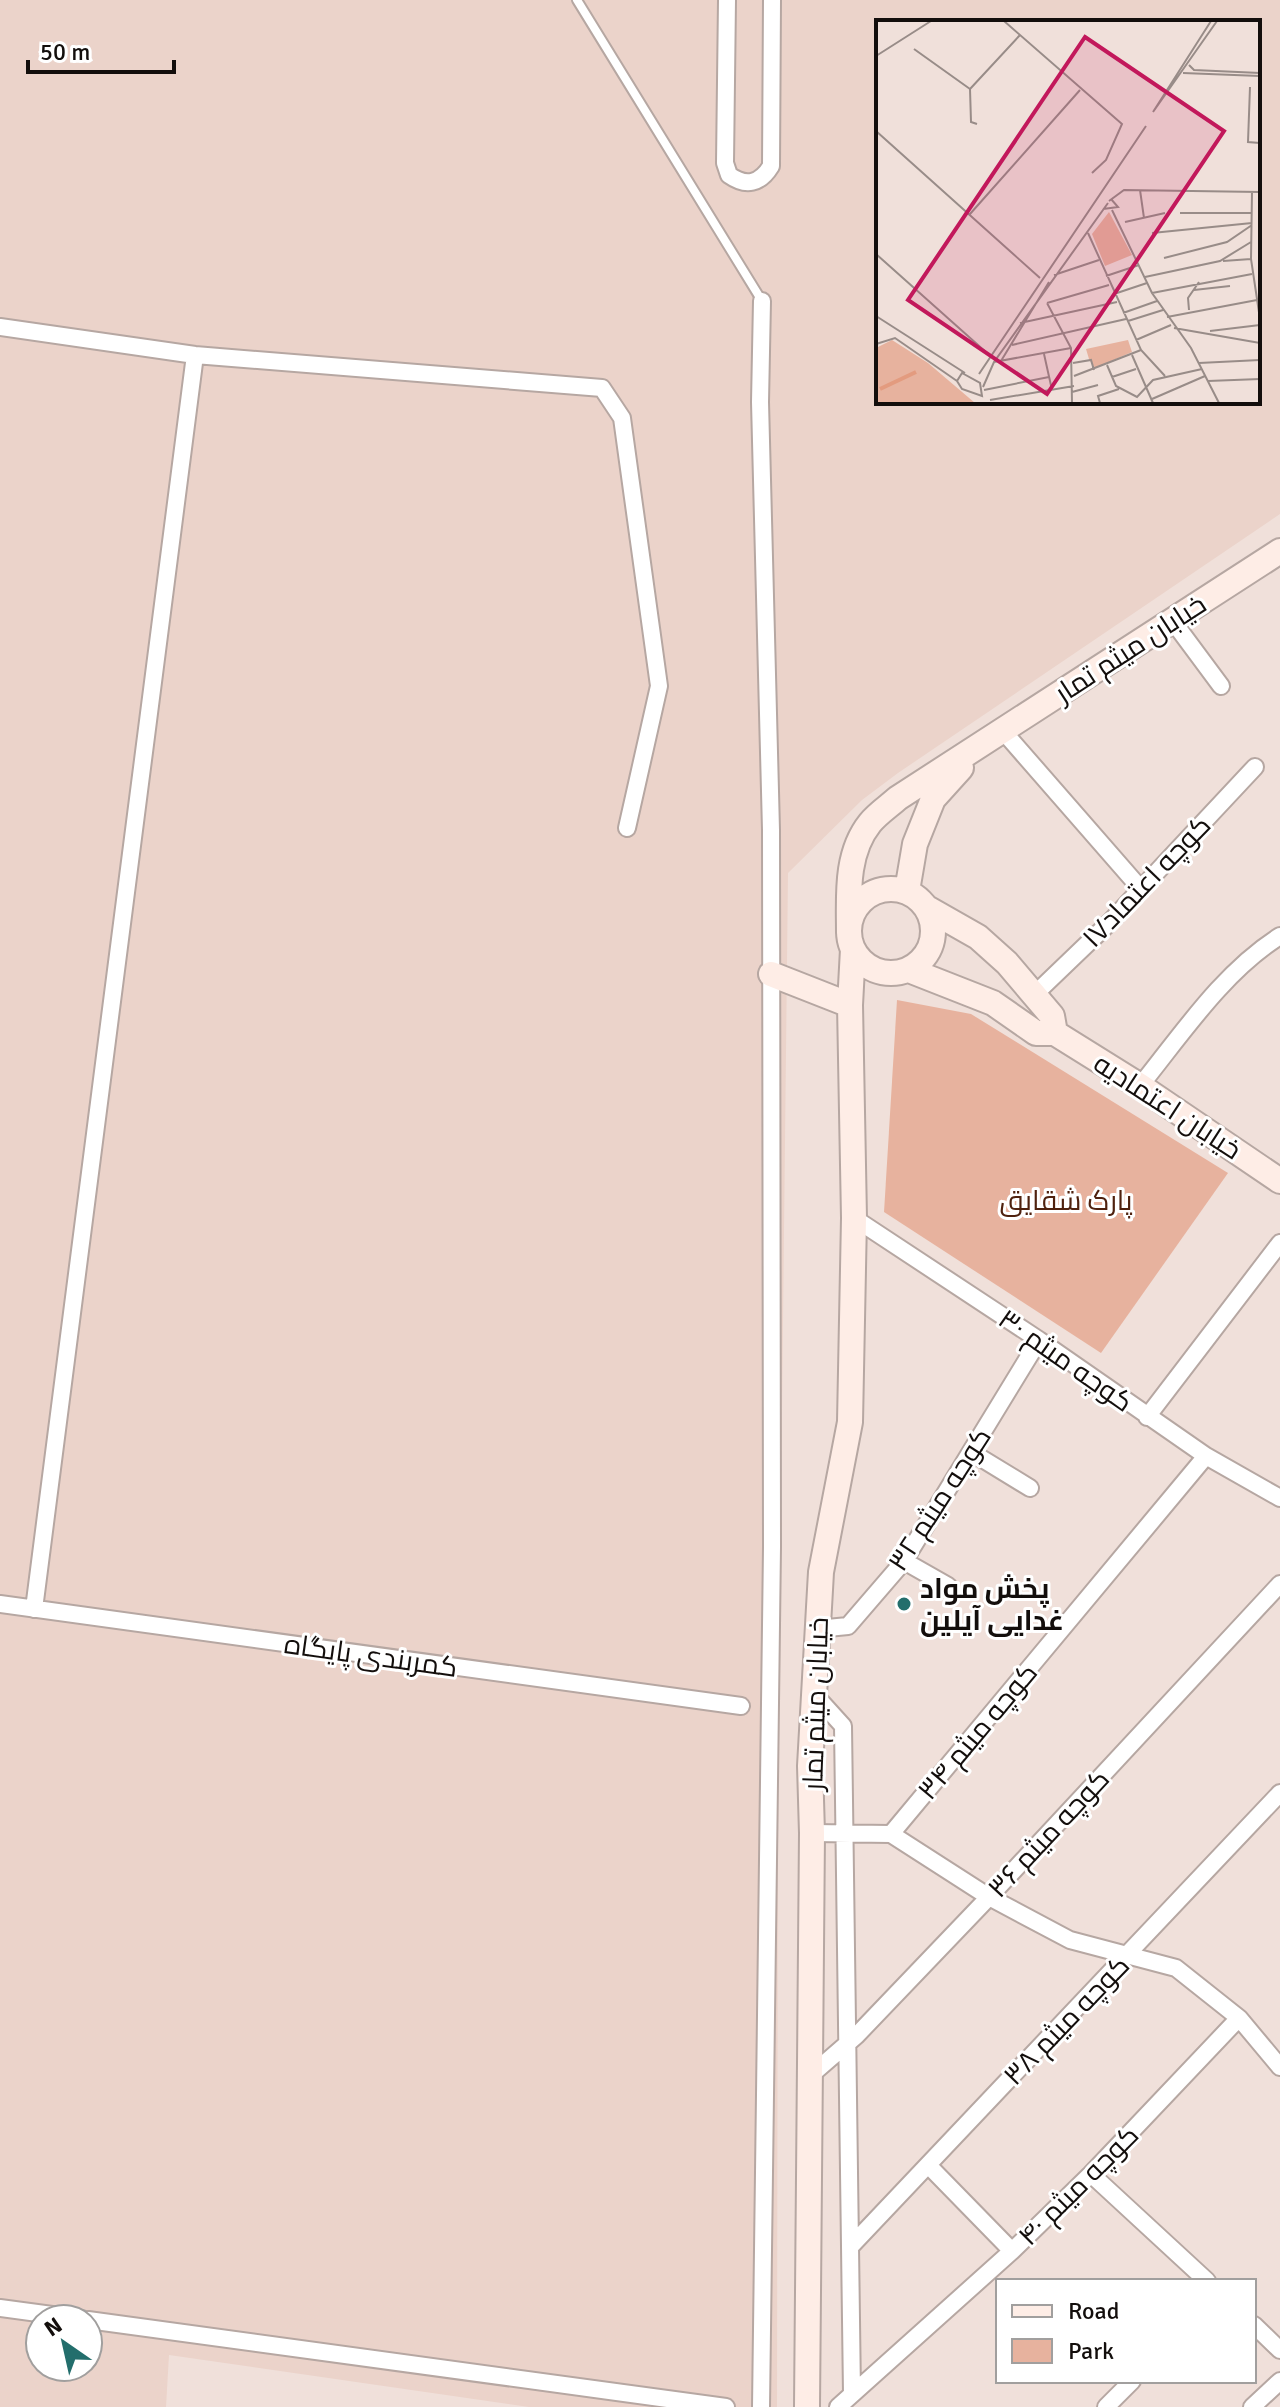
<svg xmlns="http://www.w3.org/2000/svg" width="1280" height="2407" font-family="Signika,Cairo,sans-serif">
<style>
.built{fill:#ebd3ca;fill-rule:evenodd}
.green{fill:#e7b29e}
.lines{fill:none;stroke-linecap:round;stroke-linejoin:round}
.lane-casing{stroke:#b6a7a2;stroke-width:12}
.street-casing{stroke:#b6a7a2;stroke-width:20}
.secondary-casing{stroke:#b6a7a2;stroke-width:28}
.lane{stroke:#fff;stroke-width:8}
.street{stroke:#fff;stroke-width:16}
.secondary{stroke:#feede6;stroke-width:24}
.poi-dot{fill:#236e6c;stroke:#fff;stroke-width:3}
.labels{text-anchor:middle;stroke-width:6;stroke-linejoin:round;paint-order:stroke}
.street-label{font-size:28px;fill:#130e0c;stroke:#fff}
.park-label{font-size:28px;fill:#4f210e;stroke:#fff}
.poi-label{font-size:28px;font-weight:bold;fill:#130e0c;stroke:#fff;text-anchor:start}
.inset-river{fill:none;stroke:#e39b7f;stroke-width:4}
.inset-road{fill:none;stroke:#988c88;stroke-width:2}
.view{fill:#c2185b;fill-opacity:0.15;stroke:#c2185b;stroke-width:4}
.inset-edge{fill:none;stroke:#130e0c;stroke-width:4}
</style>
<rect width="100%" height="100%" fill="#f0e0da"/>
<path class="built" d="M0,0H1280V514L898,773L862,800L788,873L778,1772L777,2407H529L169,2355L166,2407H0ZM878,22H1258V402H878ZM40,2319H88V2367H40Z"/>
<path class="green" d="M897,1000L971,1014L1228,1173L1101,1353L884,1212Z"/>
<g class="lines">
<g class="lane-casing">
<path id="lane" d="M577,0L762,301"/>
</g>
<g class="street-casing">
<path id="street" d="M727,0L725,163L729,175C746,187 760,184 771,166L772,0
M0,327L195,355L602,388L622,418L659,686L627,828
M1172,620L1221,686
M1003,731L1140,888
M1035,994L1110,922L1255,767
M1140,1086C1182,1034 1223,972 1280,936
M854,1218L1039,1340L1206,1456L1280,1498
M1147,1417L1280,1243
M971,1452L1030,1488
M904,1561L948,1586
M0,1604L741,1706
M34,1609L195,355
M817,1629L848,1626L904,1561L1039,1340
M814,1694L843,1726L852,2394
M812,1833L891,1834L1206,1456
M891,1834L989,1897L1070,1940L1176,1968L1239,2018L1280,2067
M811,2075L856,2036L989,1897L1280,1584
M928,2165L1012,2251
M1091,2174L1207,2281
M851,2246L1280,1793
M0,2308L82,2319
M88,2320L726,2407
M1254,2325L1280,2350
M761,2407L772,1547L771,830L760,402L762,301
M838,2407L1012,2251L1091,2174L1239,2018
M1106,2407L1132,2381
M1252,2407L1280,2381"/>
</g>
<g class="secondary-casing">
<path id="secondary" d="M849 931a42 42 0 1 1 84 0a42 42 0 1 1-84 0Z
M907,891L915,844L933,799L961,768
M927,908L978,937L1007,963L1052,1016L1055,1033
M849,933C849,897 845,854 870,823C877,814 889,806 898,798L1280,551
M909,970L993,1003L1036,1033H1055L1140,1086L1280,1181
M771,974L850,1005
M807,2407L812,1833L810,1766L821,1572L850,1422L854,1218L850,1005L853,949"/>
</g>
<use href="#lane" class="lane"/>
<use href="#street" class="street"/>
<use href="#secondary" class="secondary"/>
</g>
<circle class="poi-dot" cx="904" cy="1604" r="8"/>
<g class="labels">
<g class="street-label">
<text transform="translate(1130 648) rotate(-33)" y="10">خیابان میثم تمار</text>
<text transform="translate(1146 881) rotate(-46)" y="10">کوچه اعتماد۱۷</text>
<text transform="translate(1168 1106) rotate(33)" y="10">خیابان اعتمادیه</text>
<text transform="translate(1066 1360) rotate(35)" y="10">کوچه میثم ۳۰</text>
<text transform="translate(939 1499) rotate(-57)" y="10">کوچه میثم ۳۲</text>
<text transform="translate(371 1655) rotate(8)" y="10">کمربندی پایگاه</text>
<text transform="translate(815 1704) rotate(-88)" y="10">خیابان میثم تمار</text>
<text transform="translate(977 1731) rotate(-50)" y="10">کوچه میثم ۳۴</text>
<text transform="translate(1048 1833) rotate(-47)" y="10">کوچه میثم ۳۶</text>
<text transform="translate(1066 2020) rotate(-46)" y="10">کوچه میثم ۳۸</text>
<text transform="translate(1078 2185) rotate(-45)" y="10">کوچه میثم ۴۰</text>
</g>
<g class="park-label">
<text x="1066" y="1210">پارک شقایق</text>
</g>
<g class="poi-label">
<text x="920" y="1598">پخش مواد<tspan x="920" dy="32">غدایی آیلین</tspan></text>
</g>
</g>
<g transform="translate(876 20)">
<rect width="384" height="384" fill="#f0e0da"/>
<path d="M233,192L256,235L229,246L216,214ZM16,320L52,343L99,383H0V328ZM252,320L256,332L219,348L213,339L210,329Z" fill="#e7b29e"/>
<path class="inset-river" d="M4,369L40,352"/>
<path class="inset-road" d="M128,1L246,104L230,140L216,153M335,1L277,92L341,1M38,29L94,69M0,36L55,1M313,45L318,50L384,53M307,53L384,56M374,67L372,122L384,123M94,69L144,15M94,69L95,102L101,104M0,111L164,258M264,170L268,198M376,172L375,239L384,299M233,181L248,170L384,172M227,189L242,187L235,179M236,190L276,273L315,328L343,383M304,193H376M94,194L204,70M249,202L289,193M212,213L265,330L289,356M276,213L376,203M0,234L111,333M288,238L351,222L376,205M347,241L375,239M178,255L223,240M230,256L263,245M269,257L344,241L375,222M318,270L354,266M276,273L376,254M238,274L271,263M171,283L195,328L196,383M171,283L233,265M313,290L312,278L323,262M247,293L281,281M0,296L89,353M291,297L381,280M252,301L287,290M144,303L241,282M298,308L384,323M334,311L384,305M260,320L295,305M0,324L19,318L81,361M136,325L250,299M168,334L176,370M256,335L277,383M125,341L173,262M118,342L195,328M197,343L215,340L218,350M323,343L384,340M231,345L240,366L261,377L277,360L326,349M86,353L104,363L106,376L86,369L81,361ZM103,354L270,106M198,356L265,330M236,357L260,349M332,361L384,359M107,367L118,342L232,183M108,370L173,357M196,372L222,365M276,379L329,356M114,380L198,366M224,383L222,376L243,369"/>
<path class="view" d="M209,17L348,111L171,374L32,280Z"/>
<rect width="384" height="384" class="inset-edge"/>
</g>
<rect x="996" y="2279" width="260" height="104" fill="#ffffff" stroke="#a19f9e" stroke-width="2"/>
<rect x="1012" y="2305" width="40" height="12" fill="#feede6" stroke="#a19f9e" stroke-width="2"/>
<text x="1068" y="2319" font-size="24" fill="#130e0c">Road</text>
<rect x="1012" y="2339" width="40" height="24" fill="#e7b29e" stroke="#a19f9e" stroke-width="2"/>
<text x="1068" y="2359" font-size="24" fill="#130e0c">Park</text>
<g transform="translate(64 2343) rotate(326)"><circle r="38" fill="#ffffff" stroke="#a19f9e" stroke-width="2"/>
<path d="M0-6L14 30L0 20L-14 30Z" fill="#236e6c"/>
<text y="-12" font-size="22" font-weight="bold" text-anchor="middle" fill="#130e0c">N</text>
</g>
<path d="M28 60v12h146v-12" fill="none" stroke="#130e0c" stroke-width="4"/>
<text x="40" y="60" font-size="24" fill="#130e0c" stroke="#ffffff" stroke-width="6" paint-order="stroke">50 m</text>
</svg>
